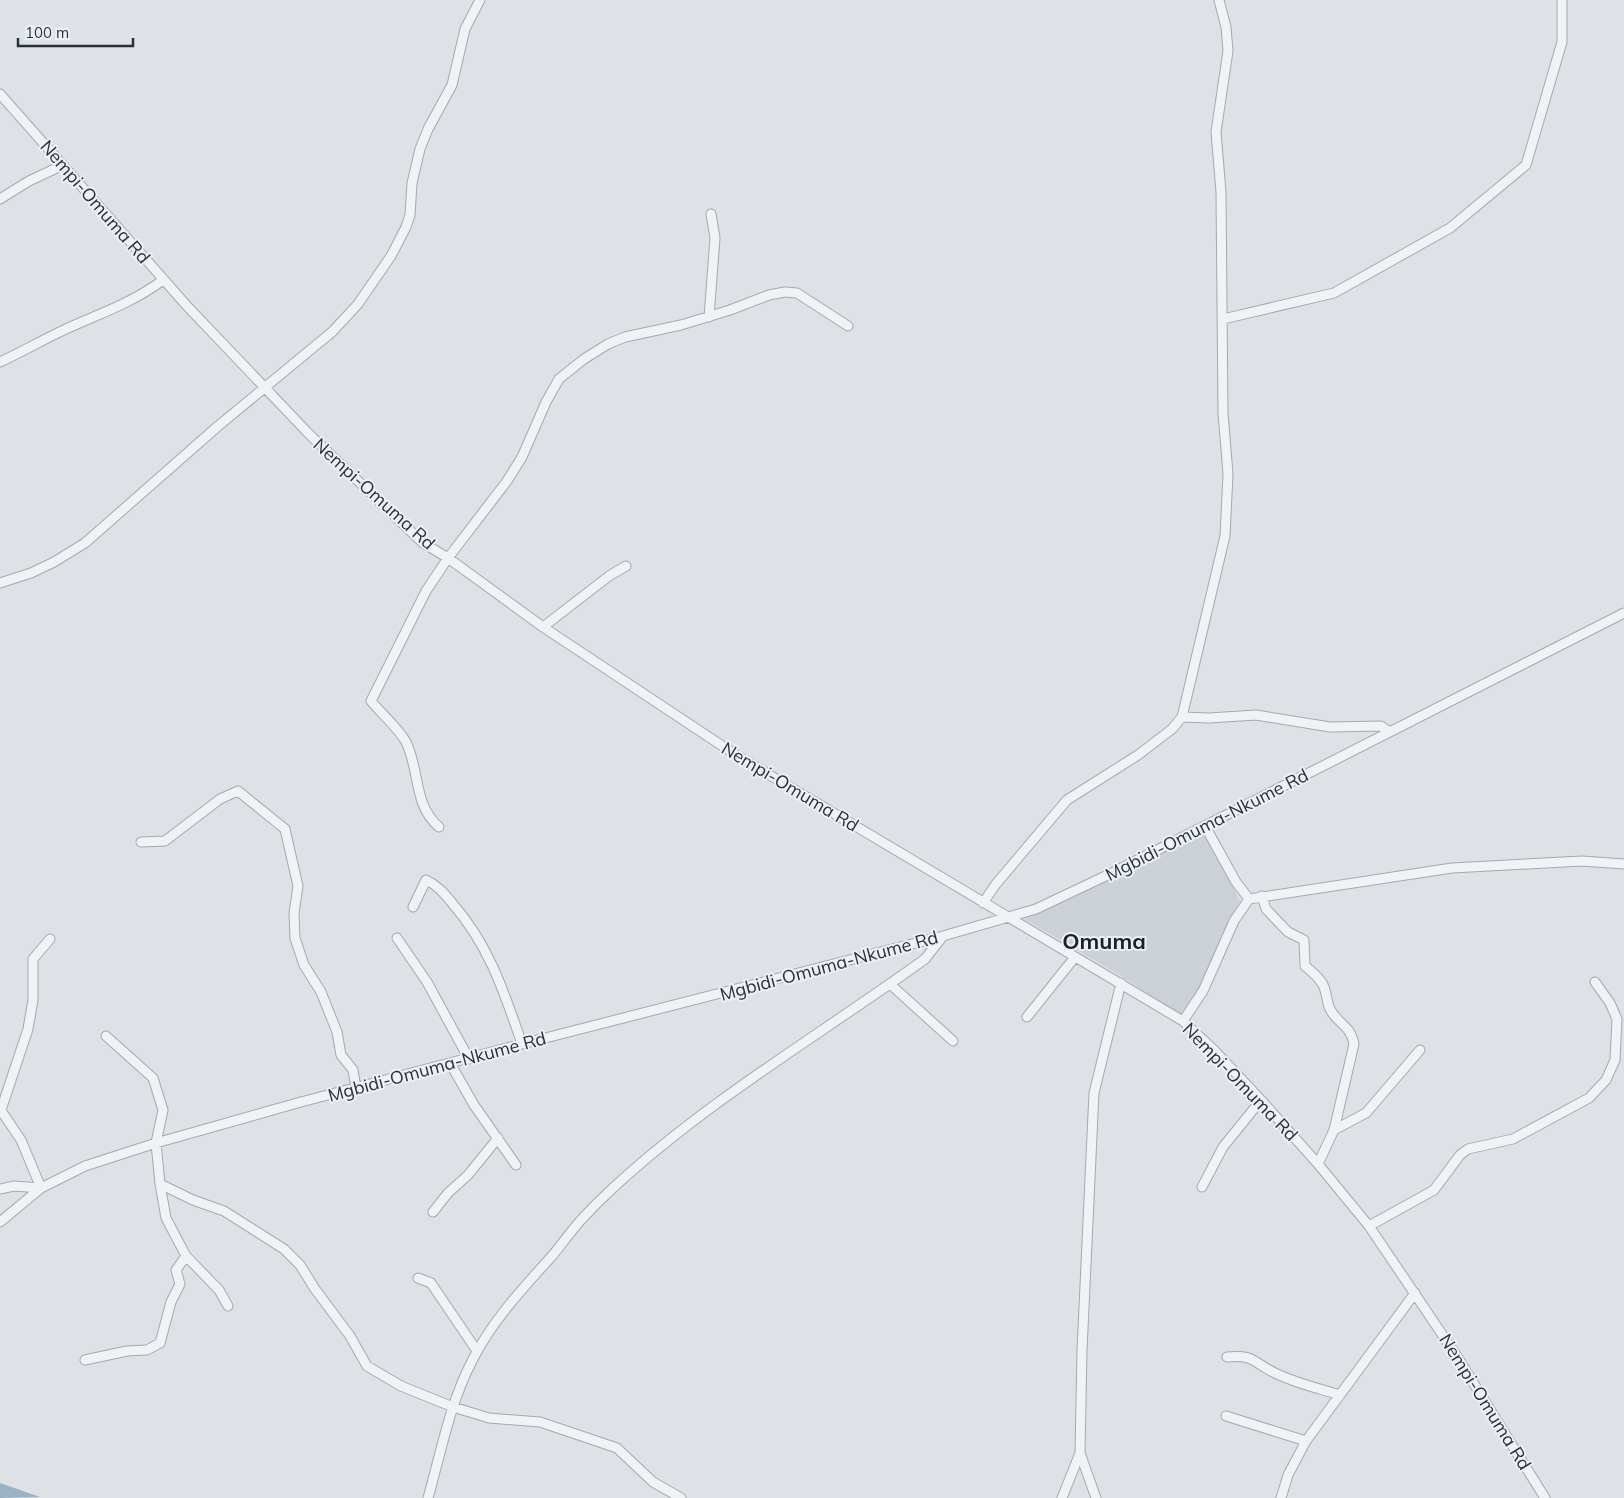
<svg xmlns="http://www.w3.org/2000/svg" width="1624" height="1498" font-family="Mulish,sans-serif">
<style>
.built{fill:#ccd1d8}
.water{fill:#9bb1c4}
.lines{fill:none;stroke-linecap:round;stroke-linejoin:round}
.minor-casing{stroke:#a4a9b0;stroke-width:11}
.minor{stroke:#f0f2f5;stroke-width:9}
.labels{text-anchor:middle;stroke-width:4;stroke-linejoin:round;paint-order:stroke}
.street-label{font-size:18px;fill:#28303c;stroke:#edf0f4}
.district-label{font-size:22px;font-weight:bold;fill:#1b212d;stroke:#edf0f4}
</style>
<rect width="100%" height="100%" fill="#dee2e6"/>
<path class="built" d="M1202,834H1206L1240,901L1229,921L1195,997L1181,1015L1121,976L1023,918L1063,902Z"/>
<path class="water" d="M0,1483L40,1497L0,1498Z"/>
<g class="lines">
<g class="minor-casing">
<path id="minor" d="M0,94L187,306L309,434L423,543L448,558L543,627L736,755L1183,1021L1215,1051L1261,1100L1318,1164L1369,1226L1456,1355L1545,1498
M0,199L29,181L63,165
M709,317L715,238L711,214
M1223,319L1334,293L1450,228L1526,165L1562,42V0
M0,362C22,352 44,339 66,329C101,313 132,303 163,280
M0,583L31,573L54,562L85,543L217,427L332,332L358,304L391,256L406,227L410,215L412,183L420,149L428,129L452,85L465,29L480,0
M543,627L609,576L626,566
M1182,717L1209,718L1256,715L1330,727L1381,726L1390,732
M1205,826L1236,882L1249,899
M439,827C413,805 420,770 406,742C400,730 380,712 371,701L426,591L448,558L507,481L522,457L546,402L559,379L584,359L608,344L625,337L681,325L730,310L769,295L785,292L797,293L848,326
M141,842L165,841L220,799L238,791L285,829L298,886L294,913L295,938L304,965L321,992L337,1032L341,1055L353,1070L356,1088
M1262,896L1266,909L1288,932L1304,940L1305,966C1312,972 1323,980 1325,990C1327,996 1327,1003 1330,1009C1338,1025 1350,1024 1354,1044L1334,1130L1318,1164
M983,903L996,884L1067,800L1138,755L1172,729L1182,717L1225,536L1228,474L1223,413L1221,192L1216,132L1228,51L1226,27L1219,0
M413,907L426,880C437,885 444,893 452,903C489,945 504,992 522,1044
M397,938L427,982L469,1059
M890,984L953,1041
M1027,1017L1075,957
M1183,1021L1203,991L1234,921L1249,899L1452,868L1582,861L1624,864
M106,1036L153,1078L163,1110L156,1143L160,1184
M450,1063L474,1105L516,1165
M0,1109L21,1140L41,1188L14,1186L0,1189
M1,1110L28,1029L33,1000V959L50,939
M1334,1130L1366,1113L1420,1050
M1202,1187L1223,1147L1261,1100
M433,1212L448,1193L468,1175L498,1138
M0,1222L41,1188L85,1166L156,1143L301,1102L522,1044L943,936L1036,909L1116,871L1624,613
M1369,1226L1434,1190L1460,1155L1468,1149L1513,1139L1589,1098L1606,1080L1615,1060L1617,1019L1610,1003L1595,982
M418,1278L431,1283L477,1351
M228,1306L219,1290L186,1256L166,1218L160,1184L193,1200L224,1211L284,1249L300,1265L315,1289L350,1336L367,1366L401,1386L453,1407L489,1418L540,1422L617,1448L653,1482L681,1498
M1227,1357C1253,1354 1253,1362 1273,1372C1294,1383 1318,1388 1340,1395
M85,1360L127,1351L147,1350L160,1343L171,1302L180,1284L176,1270L186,1256
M1226,1416L1306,1441
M428,1498C441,1452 450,1403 472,1361C492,1321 523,1288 552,1256C562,1244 571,1231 581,1220C591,1209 602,1198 613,1188C708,1100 820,1035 925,959L943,936
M1062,1498L1080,1453
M1096,1498L1080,1453L1082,1350L1094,1093L1121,983
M1281,1498L1288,1475L1306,1441L1415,1293"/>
</g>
<use href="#minor" class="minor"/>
</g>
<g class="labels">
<g class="street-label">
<text transform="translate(95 202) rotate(49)" y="6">Nempi-Omuma Rd</text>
<text transform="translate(374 494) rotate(42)" y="6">Nempi-Omuma Rd</text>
<text transform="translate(790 787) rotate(31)" y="6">Nempi-Omuma Rd</text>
<text transform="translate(1207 825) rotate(-27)" y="6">Mgbidi-Omuma-Nkume Rd</text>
<text transform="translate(829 966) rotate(-15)" y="6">Mgbidi-Omuma-Nkume Rd</text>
<text transform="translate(437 1067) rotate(-15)" y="6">Mgbidi-Omuma-Nkume Rd</text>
<text transform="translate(1240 1082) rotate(46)" y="6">Nempi-Omuma Rd</text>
<text transform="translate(1485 1402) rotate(58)" y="6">Nempi-Omuma Rd</text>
</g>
<g class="district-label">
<text x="1104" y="949">Omuma</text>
</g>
</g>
<path d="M18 38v8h115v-8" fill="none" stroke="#28303c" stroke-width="2.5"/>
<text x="25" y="38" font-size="15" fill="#28303c" stroke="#edf0f4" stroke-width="4" paint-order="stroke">100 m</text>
</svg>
